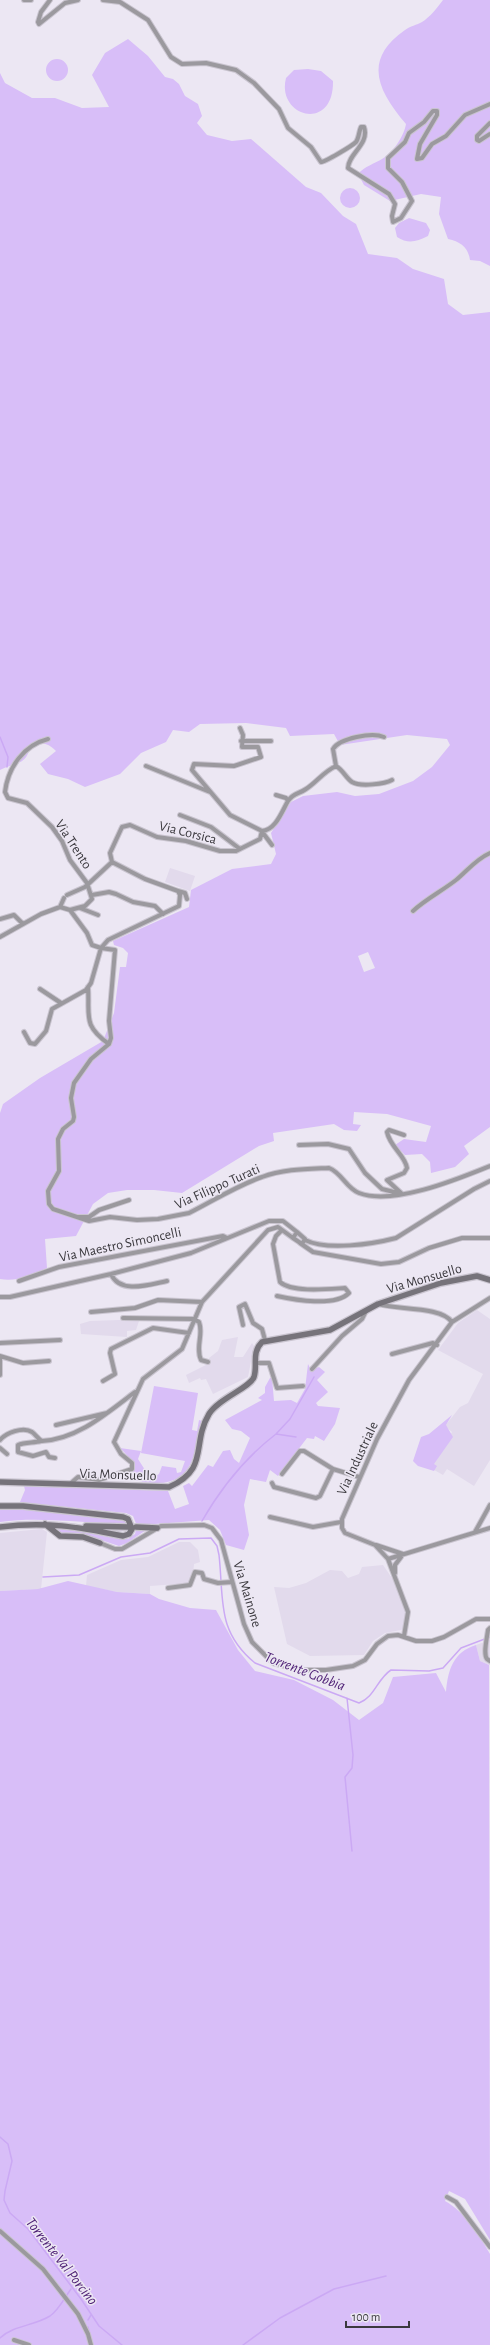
<svg xmlns="http://www.w3.org/2000/svg" width="490" height="2345" font-family="'Alegreya Sans',sans-serif">
<style>
.built{fill:#e2daec}
.green{fill:#d8bef8;fill-rule:evenodd}
.lines{fill:none;stroke-linecap:round;stroke-linejoin:round}
.stream{stroke:#cba9f4;stroke-width:1.5}
.minor-casing{stroke:#c9c4cf;stroke-width:6}
.secondary-casing{stroke:#c9c4cf;stroke-width:8}
.minor{stroke:#9b999e;stroke-width:4}
.secondary{stroke:#76737a;stroke-width:5.5}
.labels{text-anchor:middle;stroke-width:3;stroke-linejoin:round;paint-order:stroke}
.street-label{font-size:14px;fill:#3b393e;stroke:#ece7f3}
.water-label{font-size:15px;font-style:italic;fill:#4d1f74;stroke:#ece7f3}
</style>
<rect width="100%" height="100%" fill="#ece7f3"/>
<path class="built" d="M170,868L195,876L190,891L165,882Z
M477,1310L490,1319V1460L474,1486L447,1469L443,1475L429,1467L452,1432L445,1426L460,1407L468,1403L483,1374L438,1350L458,1323Z
M90,1321L119,1320L139,1321L136,1330L127,1331V1337L81,1334L80,1324Z
M238,1337L234,1357H243L252,1343L254,1346L248,1377L213,1394L206,1379L201,1380L200,1378L189,1383L186,1375L210,1363L209,1358L218,1351L222,1340Z
M42,1529L47,1532L41,1589L0,1591V1533Z
M179,1542H190L198,1550L200,1562L194,1564L192,1583L150,1586V1594L117,1592L86,1586L87,1575L121,1560L148,1557Z
M383,1565L396,1584L406,1613V1629L385,1633L373,1641L364,1655L310,1656L287,1644L274,1587L289,1588L306,1583L330,1570L342,1571L348,1578L359,1574L362,1567Z
M490,1640V1665H489L480,1661L476,1645Z"/>
<path class="green" d="M443,0H490V266L480,261L470,260C468,247 461,242 448,239L439,214L441,197L421,194L390,201L364,185L358,174C365,166 374,164 382,159C393,153 404,136 406,124C378,91 362,60 405,30C410,26 417,25 422,22C429,18 438,7 443,0Z
M128,39L148,56L165,77L173,79L179,84L185,96L198,104L202,116L197,123L207,135L232,141L251,139L306,187L321,193L343,216L356,224L368,254L397,258L413,269L444,279L448,304L463,315L490,312V1127L464,1146L469,1154L455,1167L431,1173L430,1162L422,1154L405,1155L395,1145L404,1139L426,1142L431,1126L387,1114L354,1112L353,1124L361,1125L357,1131L344,1130L334,1124L273,1133L274,1141L259,1146L182,1193L154,1190H127L108,1193L93,1204L76,1236L45,1239L47,1268C32,1275 17,1282 0,1279V1113L3,1104L40,1078L103,1041L114,1013L120,967H126L128,953L123,948L114,945L113,941L189,907L191,890L232,869L271,864L276,854L271,833L291,802L303,796L337,792L355,796L379,794L413,781L432,767L450,745L447,739L407,735L340,745L334,734L290,736L286,728L246,723L200,724L189,732L173,730L166,742L141,753L120,774L85,787L68,779L48,774L40,764L56,751C48,743 42,742 31,743C27,766 18,761 0,770V73L5,83L32,98H55L82,108L109,107L92,75L105,53ZM368,952L375,968L364,972L358,956Z
M46 70a11 11 0 1 1 22 0a11 11 0 1 1-22 0Z
M308,69L321,71L333,81C334,133 276,117 286,78L294,70Z
M340 198a10 10 0 1 1 20 0a10 10 0 1 1-20 0Z
M409,218L426,223L430,230L428,236C416,242 408,244 397,237L395,228L399,223Z
M308,1364L311,1370L319,1367L325,1372L317,1380L328,1392L316,1403L318,1406L340,1408L335,1424L324,1441L315,1436L314,1439L307,1438L278,1476L270,1470L266,1482L250,1479L244,1505L249,1535L244,1550L226,1545L220,1530L209,1520L155,1524L127,1543L119,1546L83,1534L62,1535L58,1532V1530C73,1524 108,1541 128,1539L135,1534L137,1526L133,1516L126,1513L20,1502L25,1490L24,1486L168,1491L175,1509L189,1504L183,1486L189,1483L192,1486L208,1465L213,1467L223,1451L230,1450L234,1459L239,1463L250,1438L241,1431L232,1429L225,1420L262,1400L258,1398L265,1393V1387L270,1378H272L274,1401L291,1400L297,1403L305,1389Z
M154,1386L198,1393L192,1430L197,1431L199,1420L202,1421C195,1451 194,1485 154,1483C142,1482 134,1481 125,1475L133,1473C135,1462 127,1455 120,1448L141,1451L138,1459L147,1473L154,1477L159,1474L162,1466L176,1468L177,1473L181,1472L185,1461L141,1453Z
M452,1415L446,1425L453,1437L434,1464L437,1466L434,1471L418,1466L413,1461L421,1437L429,1434Z
M0,1509C42,1509 85,1518 126,1521L128,1524L126,1529L122,1531L108,1528L107,1523C71,1522 36,1517 0,1522Z
M68,1581L117,1592L150,1594L159,1599L190,1608L216,1610L238,1650L255,1671L294,1680L333,1700L359,1720L383,1703L393,1677L436,1673L446,1692C448,1670 453,1652 476,1645L480,1661L489,1665L490,2240L465,2199L449,2191L445,2201C464,2211 480,2236 490,2254V2345H0V1591L38,1589Z"/>
<g class="lines">
<path class="stream" d="M0,737L8,757L7,767
M276,1434L290,1419L314,1377
M202,1521C221,1488 246,1457 276,1434L296,1437
M43,1577L79,1575L121,1557L150,1553L179,1539L211,1538L217,1546L219,1555C224,1599 216,1631 255,1663L359,1703C375,1697 377,1679 391,1670L429,1671L443,1668L461,1648L490,1637
M347,1698L353,1755L352,1768L345,1777L352,1851
M0,2137L8,2144L12,2161L5,2191L4,2200L10,2213L28,2229L81,2299L99,2326L122,2345
M88,2320L91,2315
M88,2327L91,2339
M0,2338C14,2325 34,2326 50,2316C59,2310 65,2297 71,2289
M243,2345L280,2318L334,2289L386,2276"/>
<g class="minor-casing">
<path id="minor" d="M24,0H31
M50,0L41,12L38,22L39,24L65,3L78,0
M103,0L120,2L148,20L171,57L182,64L206,63L236,70L254,83L279,109L288,128L311,147L321,162C325,162 352,146 356,142C359,138 359,131 361,127H364C370,144 348,154 348,168L389,194L395,204L392,216L393,222L401,218L412,201L402,182L388,168V158L405,142L409,133L424,122L433,111H437V115L420,144L417,159L422,158L432,144L446,136L465,115L490,104
M490,123L477,136V140L479,141L490,134
M48,739C24,745 8,767 5,792L8,798L27,803L52,827L62,841L70,860L87,883L92,899L85,906L70,910
M241,741H271
M146,766L210,792
M336,766L333,749C340,738 372,732 384,737
M276,795L286,798L288,801
M180,815L211,827L240,849
M262,831C276,830 282,811 288,801C293,793 299,794 306,789C317,782 323,772 336,766C343,770 346,778 352,782C360,787 385,784 392,780
M263,833L272,845
M178,891L185,893L187,899
M67,895L85,887L112,862L110,853L122,827L130,825L157,837L186,841L220,851H236L260,839L262,831L230,815L192,770L194,764L234,766L261,757L258,747H242L243,735L240,728
M92,895L109,892L116,894L133,902L155,906L163,914
M60,907L64,898
M80,908L98,915
M413,911C426,899 442,891 456,880C467,871 476,859 490,853
M0,919L14,915L23,924
M0,937L41,914L60,907L70,910L87,933L92,945L101,948L108,940L179,906L180,895L178,891L145,879L112,862
M88,987C90,1016 82,1025 109,1044
M40,989L61,1003
M24,1032L30,1043L35,1044L46,1031L52,1009L86,990L91,983L101,948L115,950L109,1021L111,1038L109,1044L91,1059L74,1083L71,1098L74,1117L73,1121L63,1129L58,1139L59,1171L48,1191L49,1204L53,1209L89,1221L110,1217L137,1220L158,1219L189,1213C213,1201 236,1186 262,1177C283,1169 307,1169 329,1168C342,1173 346,1188 359,1193C393,1206 458,1179 490,1166
M299,1145L328,1144L349,1149L365,1173L382,1189L402,1194
M401,1193L387,1180L404,1173L407,1168C405,1155 390,1147 387,1132L389,1130L404,1135
M78,1217H89L99,1210L129,1200
M297,1232L305,1239L302,1244L293,1238Z
M305,1240C327,1251 373,1244 396,1238L474,1189L490,1181
M300,1243L313,1252L381,1264L399,1262L429,1248L462,1238H490
M111,1274C120,1295 151,1284 167,1281
M19,1281L59,1267L223,1236L227,1238
M277,1296C295,1300 335,1307 349,1293L345,1288C329,1289 292,1293 280,1282L273,1244L276,1236L282,1230
M0,1297H10L111,1274L191,1253L269,1221H283L297,1232
M378,1304C396,1310 441,1306 452,1322
M91,1312L135,1308L158,1300L202,1302
M123,1318L194,1319L199,1322C204,1334 195,1347 201,1360L208,1362
M243,1325L239,1307L245,1304L253,1323L262,1329L265,1340
M0,1343L60,1340
M392,1354L433,1343L437,1345
M255,1363H269L277,1388L303,1386
M312,1369L342,1336L362,1319L366,1311
M0,1375V1356L23,1363L49,1361
M103,1381L115,1374L110,1353L111,1349L153,1328L189,1333
M56,1425L107,1413
M0,1440C6,1433 23,1426 32,1432C36,1435 38,1439 42,1441C78,1439 107,1413 135,1392
M41,1441C34,1443 25,1442 18,1445V1452L33,1456L46,1452L49,1457L55,1458
M0,1448L7,1454
M282,1474L300,1451H304L333,1469L359,1477
M272,1483L274,1487L316,1498L320,1496L333,1469
M70,1484L78,1477L99,1480L132,1469V1463L121,1454L114,1442L143,1379L182,1349L202,1302L268,1230L278,1227L293,1238
M270,1517L313,1527L341,1522
M475,1532L490,1505
M100,1543L115,1549H122L161,1526L204,1525L212,1528L221,1540L244,1624L252,1642L273,1663L299,1670H326L353,1666L365,1660L377,1644L388,1636L398,1635L416,1641H432L444,1637L476,1619H490
M376,1545L403,1554
M388,1559L490,1528
M395,1573V1565L401,1557
M168,1588L190,1585L195,1572L202,1573L204,1579L218,1583L232,1582
M490,1628L488,1630C487,1638 483,1654 487,1659L490,1661
M404,1636L408,1612L388,1559L375,1545L345,1533L342,1528V1519L377,1439L409,1380L452,1322L490,1298
M447,2197L456,2202L490,2247
M0,2231L43,2269L78,2314L88,2334L91,2345
M14,2340L29,2345"/>
</g>
<g class="secondary-casing">
<path id="secondary" d="M0,1482L169,1487C210,1469 191,1444 209,1414C219,1398 250,1388 254,1377C258,1365 251,1353 262,1342L330,1330L378,1304L441,1283L477,1276L490,1280
M0,1506H23L123,1517L128,1519L132,1529L129,1534L123,1536C78,1527 46,1521 0,1527
M45,1524L60,1536L83,1537L100,1543
M86,1526L128,1527
M136,1527L157,1528"/>
</g>
<use href="#minor" class="minor"/>
<use href="#secondary" class="secondary"/>
</g>
<g class="labels">
<g class="street-label">
<text transform="translate(188 832) rotate(14)" y="5">Via Corsica</text>
<text transform="translate(74 844) rotate(57)" y="5">Via Trento</text>
<text transform="translate(217 1186) rotate(-24)" y="5">Via Filippo Turati</text>
<text transform="translate(120 1244) rotate(-12)" y="5">Via Maestro Simoncelli</text>
<text transform="translate(424 1278) rotate(-16)" y="5">Via Monsuello</text>
<text transform="translate(357 1458) rotate(-65)" y="5">Via Industriale</text>
<text transform="translate(118 1474) rotate(2)" y="5">Via Monsuello</text>
<text transform="translate(248 1594) rotate(73)" y="5">Via Mainone</text>
</g>
<g class="water-label">
<text transform="translate(305 1671) rotate(21)" y="5">Torrente Gobbia</text>
<text transform="translate(62 2261) rotate(52)" y="5">Torrente Val Porcino</text>
</g>
</g>
<path d="M346 2321v6h63v-6" fill="none" stroke="#3b393e" stroke-width="2"/>
<text x="352" y="2321" font-size="12" fill="#3b393e" stroke="#ece7f3" stroke-width="3" paint-order="stroke">100 m</text>
</svg>
